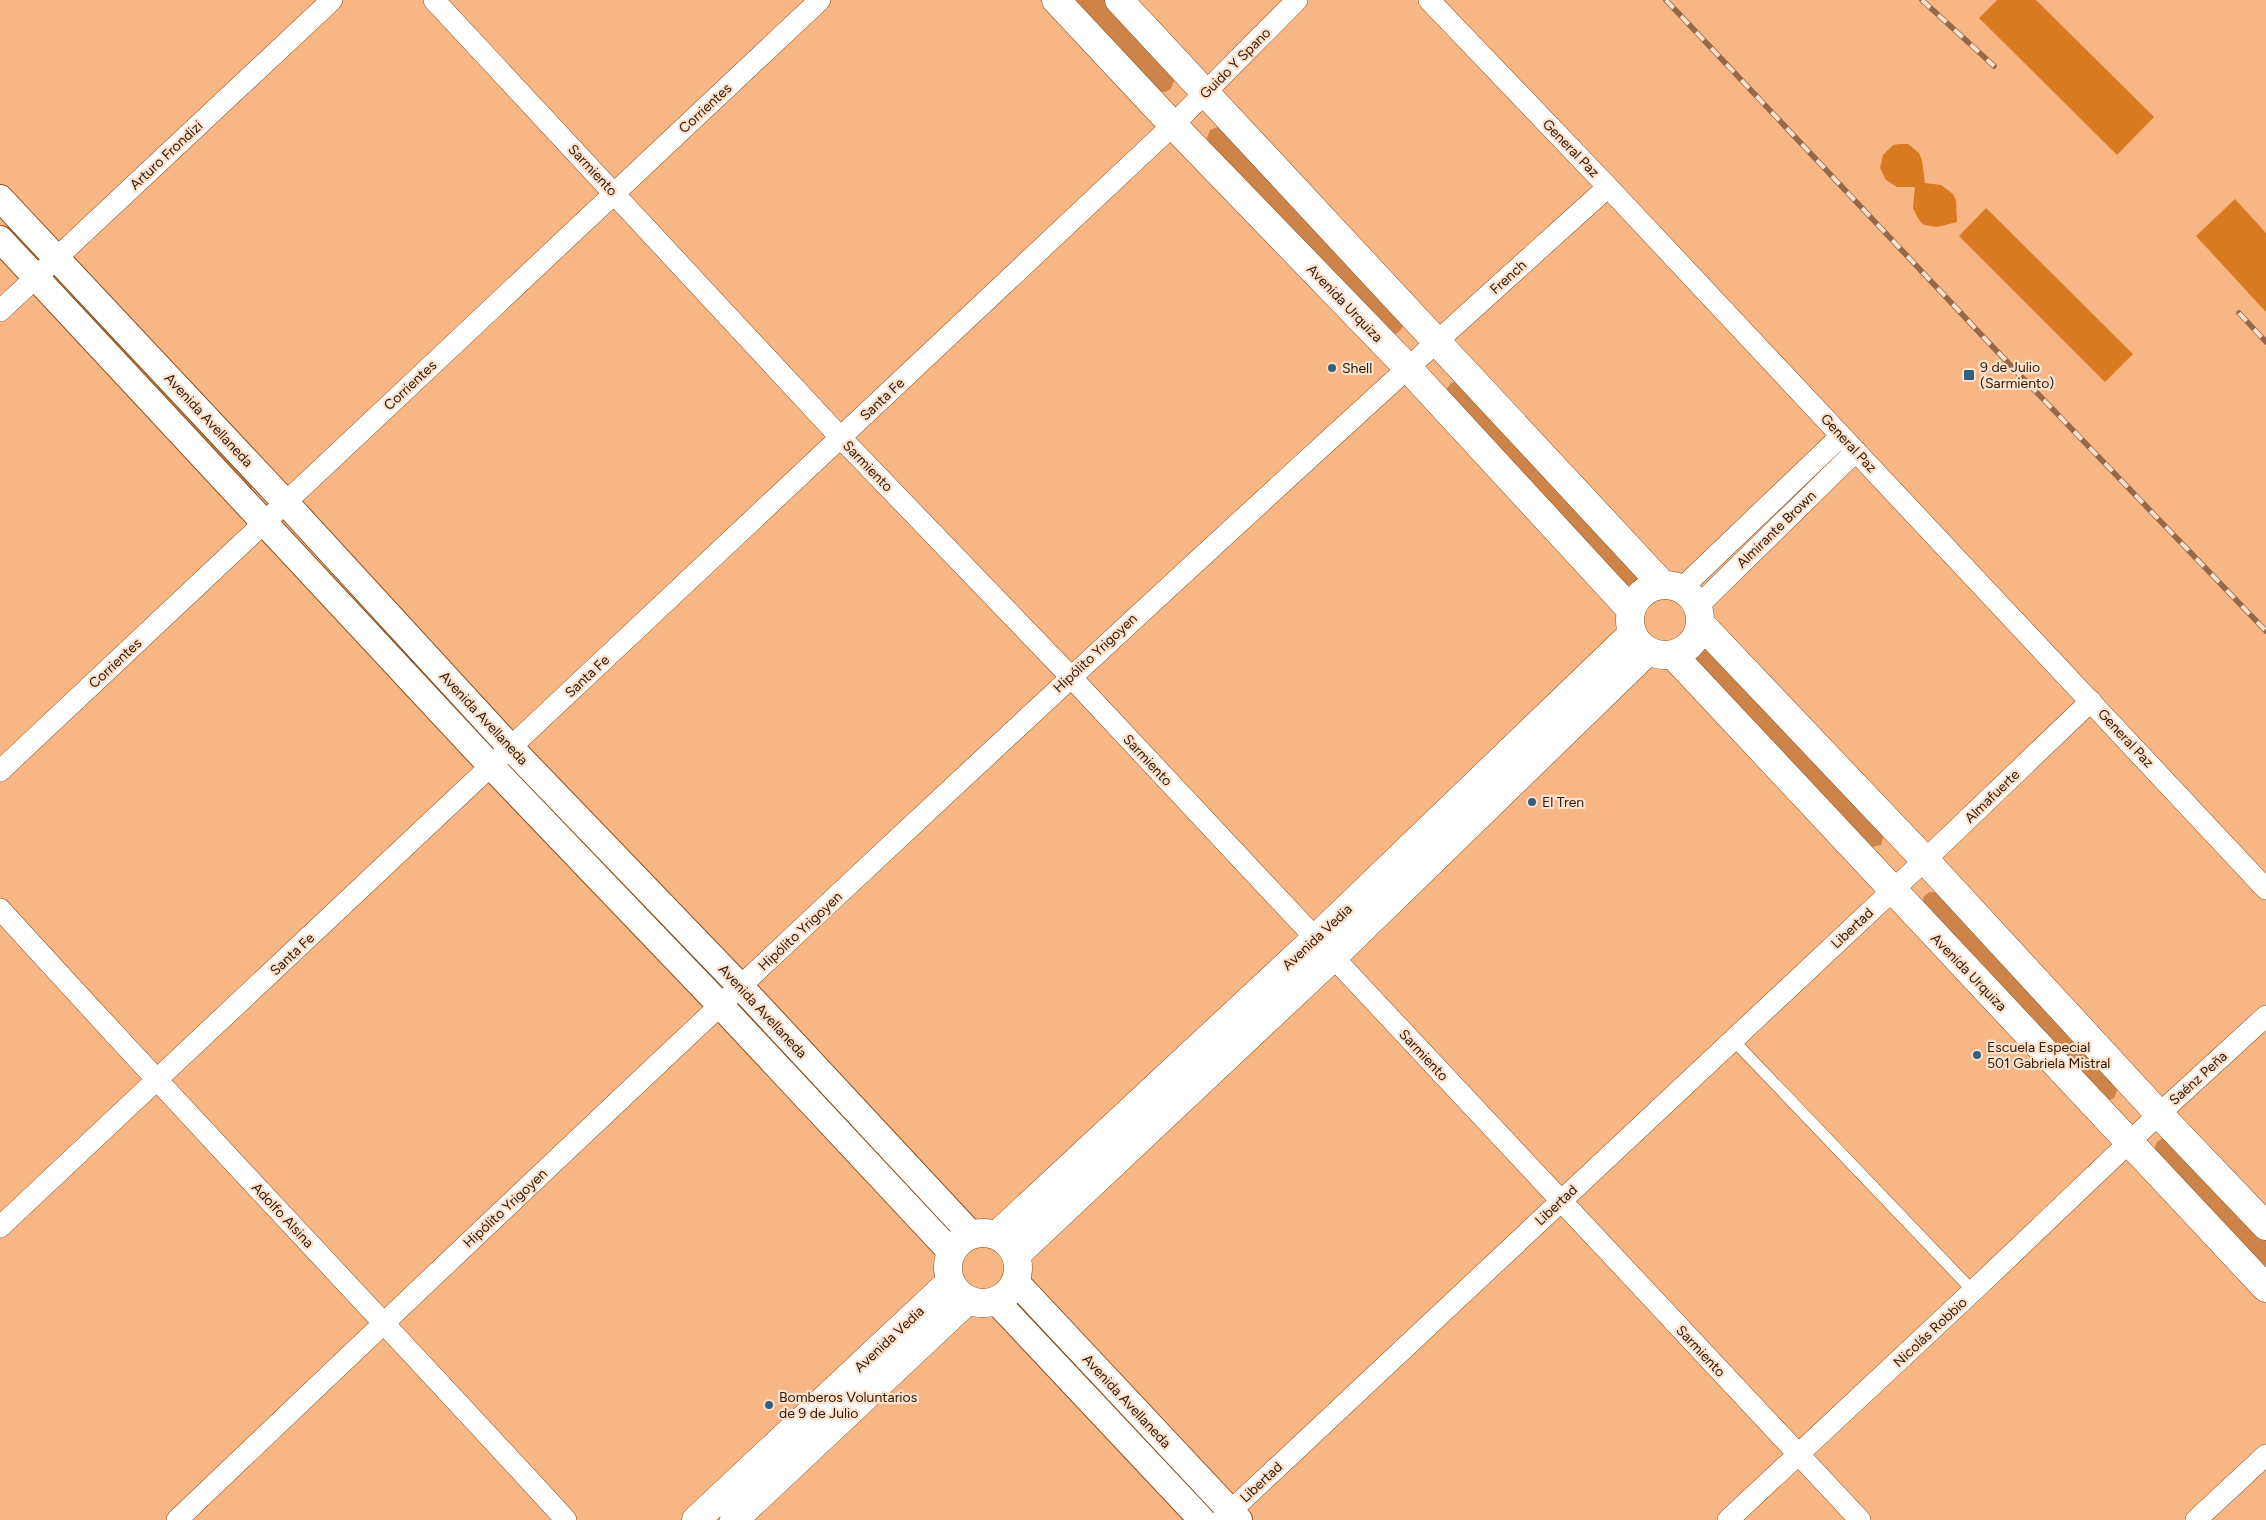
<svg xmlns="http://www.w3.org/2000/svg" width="2266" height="1520" font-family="Figtree,sans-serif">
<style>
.green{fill:#cc844b}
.building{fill:#d77a22}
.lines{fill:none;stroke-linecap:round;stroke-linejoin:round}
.service-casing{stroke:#8a501d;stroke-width:12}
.minor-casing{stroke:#8a501d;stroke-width:22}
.tertiary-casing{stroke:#8a501d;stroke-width:28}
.secondary-casing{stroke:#8a501d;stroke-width:29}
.service{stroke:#fff;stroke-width:11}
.minor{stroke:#fff;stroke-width:21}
.tertiary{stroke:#fff;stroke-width:26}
.secondary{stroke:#fff;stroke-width:28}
.rail-casing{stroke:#966845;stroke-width:5.5}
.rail{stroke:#fce1cd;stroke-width:4;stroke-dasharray:11;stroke-linecap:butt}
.poi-dot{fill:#30617f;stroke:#fce1cd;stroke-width:2}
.labels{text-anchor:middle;stroke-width:4.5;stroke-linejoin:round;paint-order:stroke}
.street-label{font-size:14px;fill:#2f1703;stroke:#fce1cd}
.poi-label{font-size:14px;fill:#2f1703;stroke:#fce1cd;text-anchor:start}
</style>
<rect width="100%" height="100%" fill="#f8b684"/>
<path class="green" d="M1074,0H1105L1172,72L1175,78L1171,89L1165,92L1157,90Z
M1220,126L1403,326L1399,332L1393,335L1208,142L1207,138L1210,130Z
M73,293L254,486L250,491L70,296Z
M1458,381L1641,582L1638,588L1631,591L1446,390L1451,383Z
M1697,638L1884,834L1881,845L1871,847L1689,654L1691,643Z
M1930,892L1938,893L2118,1088L2114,1098L2108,1101L1922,904L1924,896Z
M2163,1138H2171L2266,1240V1274L2154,1150L2157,1142Z"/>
<path class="building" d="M1997,0H2036L2154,117L2117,155L1979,18Z
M1900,144H1908L1919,153L1922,160L1925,183L1941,185L1953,194L1956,200L1957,222L1937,227L1924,225L1919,220L1913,208L1915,187H1897L1886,180L1880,168L1883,155L1893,145Z
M2235,199L2266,233V312L2196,236Z
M1986,208L2133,354L2105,382L1959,236Z"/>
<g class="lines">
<g class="service-casing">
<path id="service" d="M1733,1040L1973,1291"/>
</g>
<g class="minor-casing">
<path id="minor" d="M434,0L841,438L1070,676L1860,1520
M1429,0L1608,187L2266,889
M0,311L332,0
M1681,589L1841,436
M1697,607L1856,451
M0,771L820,0
M0,909C187,1115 378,1315 566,1520
M0,1227L1173,125L1297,0
M177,1520C649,1070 1123,623 1608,187
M1221,1520L1925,860L2091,701
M1728,1520L1973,1291L2159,1114L2266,1016
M2196,1520L2266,1455"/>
</g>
<g class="tertiary-casing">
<path id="tertiary" d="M0,198L286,503L511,748L741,987L971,1234
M0,239L491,766L721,1006L951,1252
M1015,1281L1239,1520
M996,1301L1202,1520"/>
</g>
<g class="secondary-casing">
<path id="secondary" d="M1056,0L1173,125L1407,367L1631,610
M1119,0L1663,585
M1630 620a35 35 0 1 1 70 0a35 35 0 1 1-70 0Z
M1700,623L1925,860L2159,1114L2266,1226
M1673,655L2266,1288
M948 1268a35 35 0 1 1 70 0a35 35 0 1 1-70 0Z
M997,1235L1315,939L1632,634
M1016,1255L1332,958L1648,651
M696,1520L950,1282
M734,1520L968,1300"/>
</g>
<use href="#service" class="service"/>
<use href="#minor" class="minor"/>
<use href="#tertiary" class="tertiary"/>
<use href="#secondary" class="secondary"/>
<g class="rail-casing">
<path id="rail" d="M1666,0L1992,346L2266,631
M1922,0L1994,66
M2239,313L2266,342"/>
</g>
<use href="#rail" class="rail"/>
</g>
<g class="poi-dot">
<circle cx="1332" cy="368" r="5"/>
<rect x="1963" y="369" width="12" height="12" rx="2.5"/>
<circle cx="1532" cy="802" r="5"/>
<circle cx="1977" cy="1055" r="5"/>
<circle cx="769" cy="1405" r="5"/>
</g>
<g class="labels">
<g class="street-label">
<text transform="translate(1235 63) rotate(-45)" y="5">Guido Y Spano</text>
<text transform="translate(705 108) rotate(-43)" y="5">Corrientes</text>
<text transform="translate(1571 148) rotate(46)" y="5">General Paz</text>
<text transform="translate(166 155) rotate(-43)" y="5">Arturo Frondizi</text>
<text transform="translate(593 170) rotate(47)" y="5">Sarmiento</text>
<text transform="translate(1508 277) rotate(-42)" y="5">French</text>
<text transform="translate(1345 303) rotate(46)" y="5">Avenida Urquiza</text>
<text transform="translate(410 385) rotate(-43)" y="5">Corrientes</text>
<text transform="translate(882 399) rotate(-43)" y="5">Santa Fe</text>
<text transform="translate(209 420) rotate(47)" y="5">Avenida Avellaneda</text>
<text transform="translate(1849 443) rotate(47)" y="5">General Paz</text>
<text transform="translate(868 466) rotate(46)" y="5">Sarmiento</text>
<text transform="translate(1776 529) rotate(-44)" y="5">Almirante Brown</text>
<text transform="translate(1095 653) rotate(-43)" y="5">Hipólito Yrigoyen</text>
<text transform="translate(115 663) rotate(-43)" y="5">Corrientes</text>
<text transform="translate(587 676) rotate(-43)" y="5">Santa Fe</text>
<text transform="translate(484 718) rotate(47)" y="5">Avenida Avellaneda</text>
<text transform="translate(2126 738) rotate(47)" y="5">General Paz</text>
<text transform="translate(1148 760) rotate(47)" y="5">Sarmiento</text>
<text transform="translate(1992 796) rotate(-44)" y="5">Almafuerte</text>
<text transform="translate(1852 928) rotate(-43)" y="5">Libertad</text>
<text transform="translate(800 931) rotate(-43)" y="5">Hipólito Yrigoyen</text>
<text transform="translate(1317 937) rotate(-43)" y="5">Avenida Vedia</text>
<text transform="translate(292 954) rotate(-43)" y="5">Santa Fe</text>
<text transform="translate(1969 972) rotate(46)" y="5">Avenida Urquiza</text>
<text transform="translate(763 1011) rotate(47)" y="5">Avenida Avellaneda</text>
<text transform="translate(1424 1055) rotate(47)" y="5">Sarmiento</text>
<text transform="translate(2198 1078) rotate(-42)" y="5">Saénz Peña</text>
<text transform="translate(1556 1205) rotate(-43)" y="5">Libertad</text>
<text transform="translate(505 1208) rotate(-43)" y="5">Hipólito Yrigoyen</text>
<text transform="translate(283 1215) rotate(47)" y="5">Adolfo Alsina</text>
<text transform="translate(1930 1332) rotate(-43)" y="5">Nicolás Robbio</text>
<text transform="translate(889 1339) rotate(-43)" y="5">Avenida Vedia</text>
<text transform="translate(1701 1351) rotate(47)" y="5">Sarmiento</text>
<text transform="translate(1127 1401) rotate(47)" y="5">Avenida Avellaneda</text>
<text transform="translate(1261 1482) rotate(-43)" y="5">Libertad</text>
</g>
<g class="poi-label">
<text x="1980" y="372">9 de Julio<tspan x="1980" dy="16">(Sarmiento)</tspan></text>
<text x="1342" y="373">Shell</text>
<text x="1542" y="807">El Tren</text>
<text x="1987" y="1052">Escuela Especial<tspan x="1987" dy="16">501 Gabriela Mistral</tspan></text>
<text x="779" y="1402">Bomberos Voluntarios<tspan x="779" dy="16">de 9 de Julio</tspan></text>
</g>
</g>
</svg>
